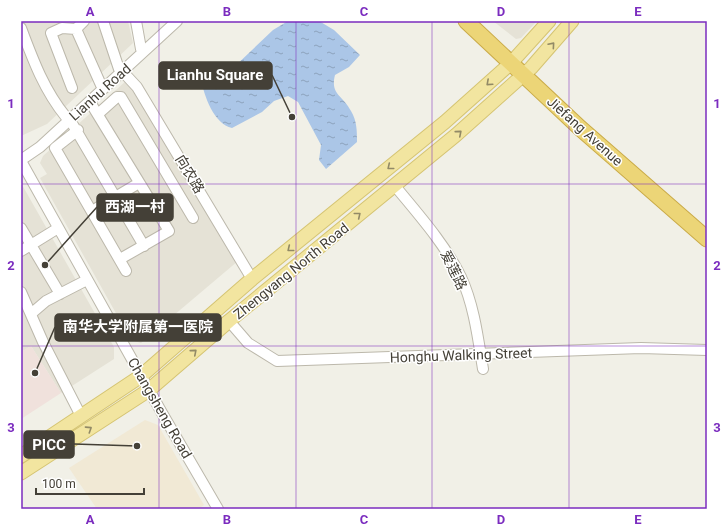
<svg xmlns="http://www.w3.org/2000/svg" width="728" height="530" font-family="Roboto,'Noto Sans SC',sans-serif">
<style>
.residential{fill:#e5e2d6}
.commercial{fill:#f1e9d5}
.medical{fill:#f0e1dc}
.water{fill:url(#water-ripples)}
.lines{fill:none;stroke-linecap:round;stroke-linejoin:round}
.minor-casing{stroke:#bcb8ab;stroke-width:12}
.major-casing{stroke:#d5c472;stroke-width:15}
.highway-casing{stroke:#caab49;stroke-width:17}
.minor{stroke:#fff;stroke-width:10}
.major{stroke:#f2e5a0;stroke-width:13}
.highway{stroke:#ecd577;stroke-width:15}
.oneway{stroke:#928a66}
.grid{fill:none;stroke:#7b2cbf;stroke-width:1;stroke-opacity:0.55}
.labels{text-anchor:middle;stroke-width:3;stroke-linejoin:round;paint-order:stroke}
.street-label{font-size:14px;fill:#444037;stroke:#fff}
.leader{fill:none;stroke:#444037;stroke-width:1.5}
.callout-dot{fill:#444037;stroke:#fff;stroke-width:1.5}
.callout{fill:#444037;stroke:#444037;stroke-width:1.5}
.callout-label{font-size:15px;text-anchor:middle;font-weight:bold;fill:#fff}
.neatline{fill:none;stroke:#7b2cbf;stroke-width:1.5}
.grid-label{font-size:13px;text-anchor:middle;font-weight:bold;fill:#7b2cbf}
</style>
<defs>
<pattern id="water-ripples" width="26" height="14" patternUnits="userSpaceOnUse"><rect width="26" height="14" fill="#abc6e7"/><path d="M2 4q2-2 4 0t4 0M15 11q2-2 4 0t4 0" fill="none" stroke="#8da2bc"/></pattern>
</defs>
<rect width="100%" height="100%" fill="#f1f0e7"/>
<path class="residential" d="M21,21H128L133,43L47,124L21,136Z
M493,21H537L521,38L516,39Z
M127,80L238,261L141,343L131,340L40,178L47,174L40,163L43,156Z
M21,183L114,347V359L61,393L31,346L21,352Z"/>
<path class="commercial" d="M145,420L158,425L204,505L198,509H97L69,468Z"/>
<path class="medical" d="M31,346L61,393L21,419V352Z"/>
<path class="water" d="M288,21H319L334,30L360,55L349,67L335,75C330,95 343,95 351,111C357,121 357,131 357,142L326,169L319,160L321,145L298,102L288,96L274,101L262,112L232,128C214,124 204,96 201,79L231,70L273,30Z"/>
<g class="lines">
<g class="minor-casing">
<path id="minor" d="M103,21L119,69
M136,21L141,49
M21,28C33,60 44,90 66,117
M76,29L101,85
M123,72L137,87L252,279
M72,88L51,33L62,28L76,29L84,21
M90,102L169,231L120,259
M98,114L117,97H121L193,218
M73,125L144,246
M78,130L55,148L126,271
M21,160L40,147L177,21
M21,161L162,413L218,509
M395,186C418,214 445,244 461,277C474,305 478,338 483,369
M92,211L139,183
M21,228L60,294
M21,251L55,230
M21,292L43,342L81,416
M32,313L46,301L83,282
M229,321L248,343L277,361L641,348L707,350"/>
</g>
<g class="major-casing">
<path id="major" d="M21,456L141,376L252,279L445,122L511,63L549,21
M21,473L149,390L229,321L456,135L531,68L572,21"/>
</g>
<g class="highway-casing">
<path id="highway" d="M466,21L580,128L707,239"/>
</g>
<use href="#minor" class="minor"/>
<use href="#major" class="major"/>
<use href="#highway" class="highway"/>
</g>
<defs><path id="oneway-chevron" d="M-2-3.5L2.5 0L-2 3.5" fill="none" stroke-width="1.6" stroke-linecap="round" stroke-linejoin="round"/></defs>
<g class="oneway">
<use href="#oneway-chevron" transform="translate(552 45) rotate(-49)"/>
<use href="#oneway-chevron" transform="translate(489 83) rotate(138)"/>
<use href="#oneway-chevron" transform="translate(459 133) rotate(-41)"/>
<use href="#oneway-chevron" transform="translate(390 167) rotate(141)"/>
<use href="#oneway-chevron" transform="translate(358 215) rotate(-39)"/>
<use href="#oneway-chevron" transform="translate(290 249) rotate(141)"/>
<use href="#oneway-chevron" transform="translate(194 352) rotate(-41)"/>
<use href="#oneway-chevron" transform="translate(89 429) rotate(-33)"/>
</g>
<path class="grid" d="M159,21V509M296,21V509M432,21V509M569,21V509M21,184H707M21,346H707"/>
<g class="labels">
<g class="street-label">
<text transform="translate(100 92) rotate(-42)" y="5">Lianhu Road</text>
<text transform="translate(585 131) rotate(42)" y="5">Jiefang Avenue</text>
<text transform="translate(190 174) rotate(59)" y="5">向农路</text>
<text transform="translate(454 270) rotate(64)" y="5">爱莲路</text>
<text transform="translate(291 271) rotate(-39)" y="5">Zhengyang North Road</text>
<text transform="translate(461 355) rotate(-2)" y="5">Honghu Walking Street</text>
<text transform="translate(160 408) rotate(60)" y="5">Changsheng Road</text>
</g>
</g>
<path class="leader" d="M292 117L272 75M45 265L97 207M35 373L55 327M137 446L74 444"/>
<g class="callout-dot">
<circle cx="292" cy="117" r="4"/>
<circle cx="45" cy="265" r="4"/>
<circle cx="35" cy="373" r="4"/>
<circle cx="137" cy="446" r="4"/>
</g>
<g class="callout">
<rect x="159" y="62" width="113" height="27" rx="4"/>
<rect x="97" y="194" width="76" height="27" rx="4"/>
<rect x="55" y="314" width="166" height="27" rx="4"/>
<rect x="24" y="431" width="50" height="27" rx="4"/>
</g>
<g class="callout-label">
<text x="215" y="80">Lianhu Square</text>
<text x="135" y="212">西湖一村</text>
<text x="138" y="332">南华大学附属第一医院</text>
<text x="49" y="450">PICC</text>
</g>
<rect width="728" height="530" fill="none" stroke="#ffffff" stroke-width="44"/>
<path d="M36 488v6h108v-6" fill="none" stroke="#444037" stroke-width="2"/>
<text x="42" y="488" font-size="12" fill="#444037" stroke="#ffffff" stroke-width="3" paint-order="stroke">100 m</text>
<rect x="22" y="22" width="684" height="486" class="neatline"/>
<g class="grid-label">
<text x="90" y="16">A</text>
<text x="227" y="16">B</text>
<text x="364" y="16">C</text>
<text x="501" y="16">D</text>
<text x="638" y="16">E</text>
<text x="11" y="108">1</text>
<text x="717" y="108">1</text>
<text x="11" y="270">2</text>
<text x="717" y="270">2</text>
<text x="11" y="432">3</text>
<text x="717" y="432">3</text>
<text x="90" y="524">A</text>
<text x="227" y="524">B</text>
<text x="364" y="524">C</text>
<text x="501" y="524">D</text>
<text x="638" y="524">E</text>
</g>
</svg>
